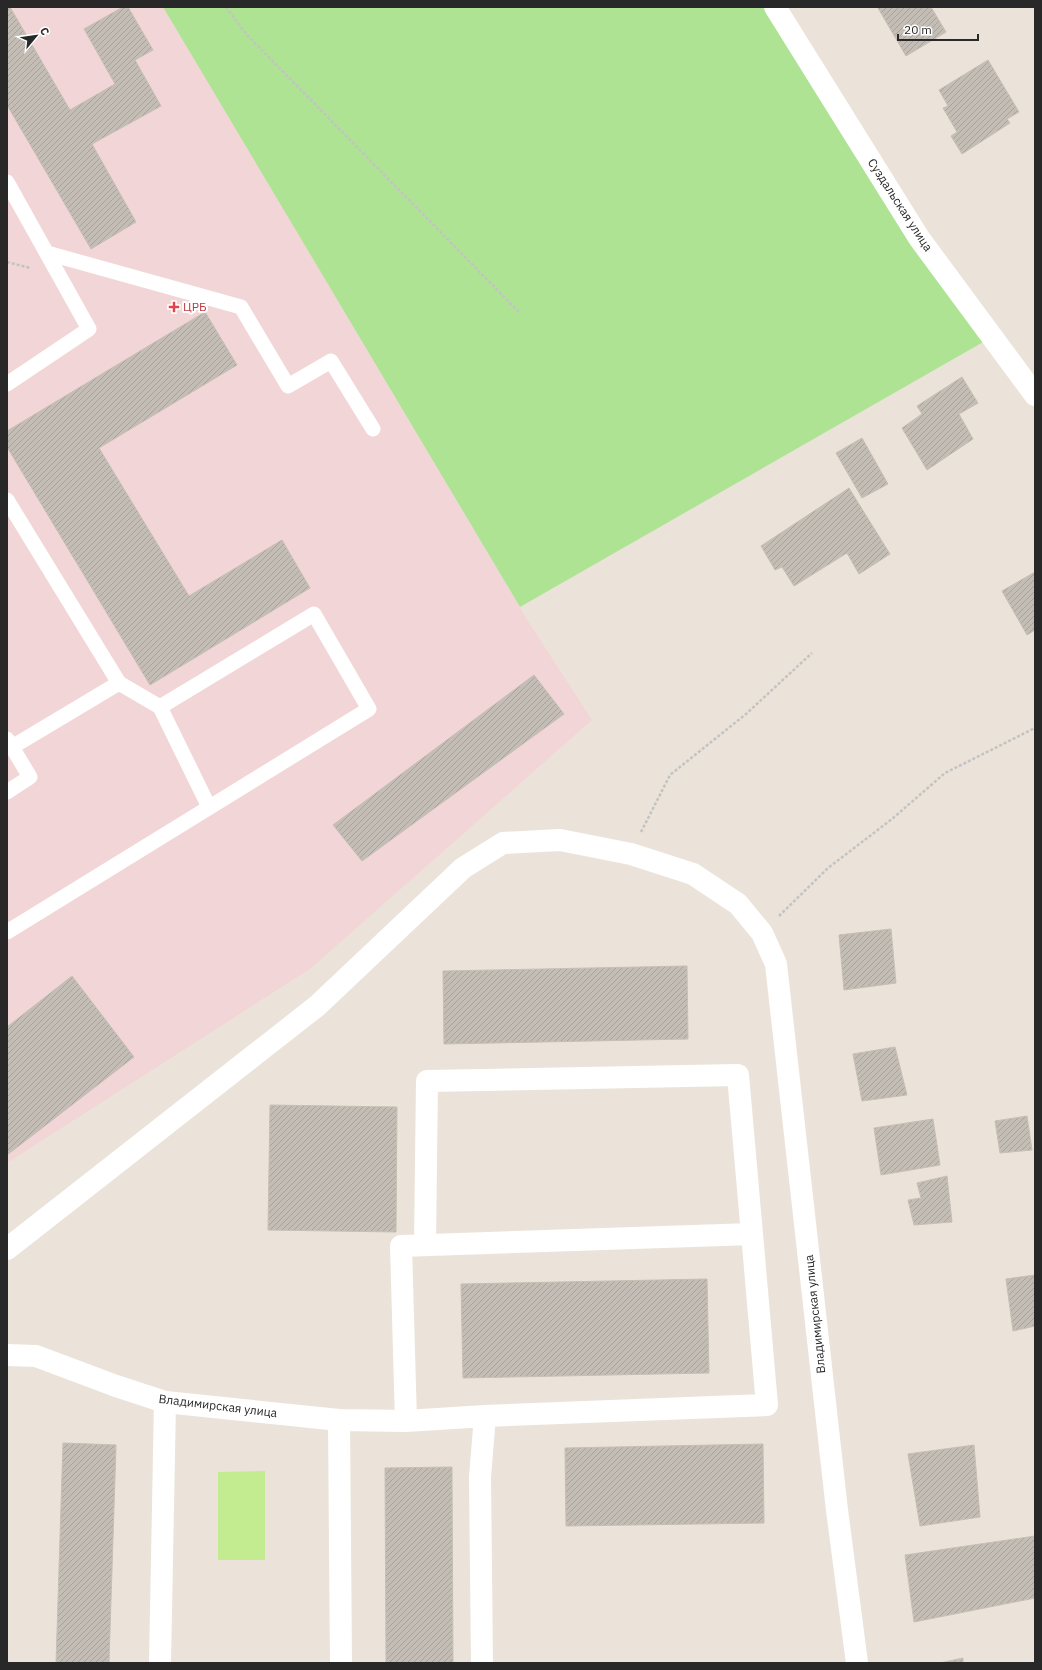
<svg xmlns="http://www.w3.org/2000/svg" width="1042" height="1670" font-family="'IBM Plex Sans',sans-serif">
<style>
.medical{fill:#f2d5d7}
.grass{fill:#aee394}
.pitch{fill:#c3eb8f}
.building{fill:url(#building-hatch);stroke:#c6bfb3}
.lines{fill:none;stroke-linecap:round;stroke-linejoin:round}
.path{stroke:#c3c3c3;stroke-width:2.5;stroke-dasharray:3 2;stroke-linecap:butt}
.service{stroke:#fff;stroke-width:15}
.minor{stroke:#fff;stroke-width:22}
.health-dot{fill:#e0444e;stroke:#fff;stroke-width:1.5}
.labels{text-anchor:middle;stroke-width:4;stroke-linejoin:round;paint-order:stroke}
.street-label{font-size:12px;fill:#282828;stroke:#fff}
.health-label{font-size:12px;fill:#be3a42;stroke:#fff;text-anchor:start}
</style>
<defs>
<pattern id="building-hatch" width="6" height="6" patternUnits="userSpaceOnUse"><rect width="6" height="6" fill="#c3bdb6"/><path d="M-1 1l2-2M0 6l6-6M5 7l2-2" fill="none" stroke="#a8a29c"/></pattern>
</defs>
<rect width="100%" height="100%" fill="#ebe3d9"/>
<path class="medical" d="M7,7H163L528,621L592,720L310,969L7,1163Z"/>
<path class="grass" d="M163,7H775L992,337L520,607Z"/>
<path class="pitch" d="M265,1471V1560H218V1472Z"/>
<path class="building" d="M7,7H10L70,110L115,84L84,29L123,7H128L153,50L135,60L161,106L92,144L136,222L91,249L7,105Z
M879,7H931L946,32L906,56L878,8Z
M988,60L1019,112L1007,119L1010,123L962,154L951,136L957,132L943,108L948,106L939,90Z
M205,312L237,365L99,448L189,596L282,540L310,588L150,685L7,447V431Z
M962,377L978,403L959,414L973,439L927,470L902,428L922,414L917,406Z
M862,438L888,484L862,498L836,453Z
M849,488L890,554L859,574L847,553L794,586L782,567L775,570L761,546Z
M1035,572V630L1027,635L1002,591Z
M534,675L564,714L362,861L333,825Z
M891,929L896,983L844,990L839,935Z
M687,966L688,1039L444,1044L443,971Z
M72,976L134,1057L7,1155V1027Z
M895,1047L907,1095L862,1101L853,1054Z
M270,1105L397,1107L396,1232L268,1230Z
M1027,1116L1032,1150L1000,1153L995,1121Z
M933,1119L940,1165L881,1175L874,1128Z
M947,1176L952,1222L914,1225L908,1200L921,1198L917,1183Z
M1035,1275V1326L1013,1331L1006,1279Z
M707,1279L709,1373L463,1378L461,1284Z
M63,1443L116,1445L109,1663H56Z
M763,1444L764,1523L566,1526L565,1448Z
M974,1445L980,1517L920,1526L908,1454Z
M452,1467L453,1663H386L385,1468Z
M1035,1536V1598L914,1622L905,1555Z
M963,1658V1663H940Z"/>
<g class="lines">
<path class="path" d="M226,7L247,35L519,312
M7,262L30,268
M641,832L670,775L746,714L812,653
M779,916L828,868L892,819L945,773L1035,728"/>
<path class="service" d="M7,182L89,329L7,384
M47,253L241,307L288,386L331,361L373,429
M7,500L119,683L160,707L314,614L369,709L7,932
M160,707L209,807
M7,739L12,747L119,683
M7,792L30,777L12,747"/>
<path class="minor" d="M775,7L919,238L1035,395
M425,1245L427,1081L738,1075L767,1405L485,1416
M7,1249L317,1006L463,868L503,843L560,840L631,854L693,874L738,904L762,933L776,964L837,1510L857,1663
M7,1355L36,1356L116,1386L165,1402L339,1420L406,1421L485,1416L480,1477L482,1663
M339,1420L341,1663
M406,1421L401,1246L752,1234
M160,1663L165,1402"/>
</g>
<path class="health-dot" d="M172 301h4v4h4v4h-4v4h-4v-4h-4v-4h4z"/>
<g class="labels">
<g class="street-label">
<text transform="translate(900 205) rotate(57)" y="4">Суздальская улица</text>
<text transform="translate(815 1314) rotate(-96)" y="4">Владимирская улица</text>
<text transform="translate(218 1406) rotate(7)" y="4">Владимирская улица</text>
</g>
<g class="health-label">
<text x="183" y="311">ЦРБ</text>
</g>
</g>
<rect width="1042" height="1670" fill="none" stroke="#282828" stroke-width="16"/>
<g transform="translate(36 36) rotate(61)" stroke="#ffffff" stroke-width="3" paint-order="stroke">
<path d="M0-3L7 15L0 10L-7 15Z" fill="#282828"/>
<text y="-6" font-size="11" font-weight="bold" text-anchor="middle" fill="#282828">С</text>
</g>
<path d="M898 34v6h80v-6" fill="none" stroke="#282828" stroke-width="2"/>
<text x="904" y="34" font-size="12" fill="#282828" stroke="#ffffff" stroke-width="3" paint-order="stroke">20 m</text>
</svg>
